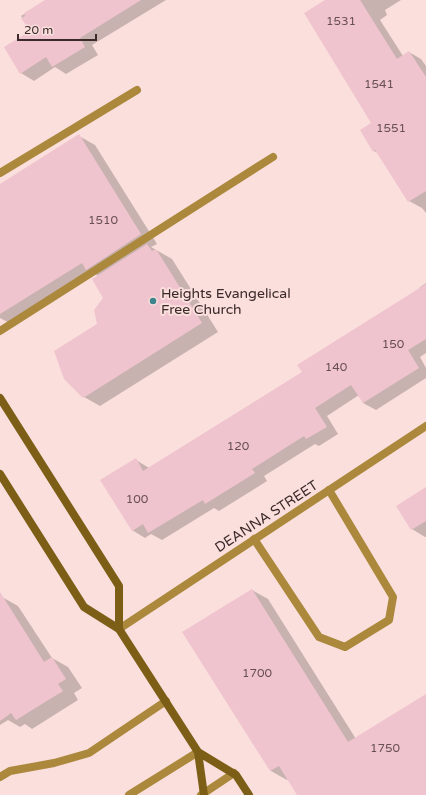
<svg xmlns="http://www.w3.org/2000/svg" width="426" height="795" font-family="'Varela Round',sans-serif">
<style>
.shadow{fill:#0003}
.building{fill:#f0c4ce}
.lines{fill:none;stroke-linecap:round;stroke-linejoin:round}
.service{stroke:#ab883c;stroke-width:8}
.minor{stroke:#ab883c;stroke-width:8}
.secondary{stroke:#7d5e17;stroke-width:8}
.poi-dot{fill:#3d858c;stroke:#fadfdc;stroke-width:1.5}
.labels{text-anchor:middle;stroke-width:4;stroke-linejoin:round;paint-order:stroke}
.number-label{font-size:12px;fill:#685052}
.poi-label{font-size:14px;fill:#3b2a29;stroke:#fadfdc;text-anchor:start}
.street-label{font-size:14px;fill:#3b2a29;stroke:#fadfdc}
</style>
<rect width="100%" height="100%" fill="#fadfdc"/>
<path class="shadow" d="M47,0H166L92,45L98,55L66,74L55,67L34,81L21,73L31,31L21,16Z
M327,0H401L385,10L387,15L380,20L403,56L409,52L421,59L426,66V213L422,208L409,201L378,153L374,151L372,124Z
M79,136L95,145L157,244L151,247L172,259L218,332L100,406L84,397L98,325L105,298L98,276L95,274L13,325L0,318V185Z
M426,283V353L420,357L426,368V378L376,410L363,403L359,395L327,416L338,434L319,446L315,444L264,476L267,481L219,511L214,508L162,540L151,534L145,538L132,530L136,460L149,468L303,372L420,289L419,288Z
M426,488V537H425L412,529Z
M252,590L268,599L356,739L426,695V795H298L288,779L287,780L271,771Z
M2,597L18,606L52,658L68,667L82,688L74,693L78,700L32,729L25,724L20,727L8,720L0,725V598Z"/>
<path class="building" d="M45,0H141L80,38L85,47L52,67L46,57L20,74L4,47L30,31L21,18L25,16L24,13Z
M325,0H360L397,59L409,51L426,77V191L408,202L375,150L373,152L360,130L371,123L304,13Z
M79,134L141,234L86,270L82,263L0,314V184Z
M147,244L152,251L156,249L202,323L83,398L64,379L54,351L97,324L94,310L103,298L92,279Z
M426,284V339L408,350L419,368L363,403L351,385L315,408L327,427L306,439L304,436L252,469L255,473L205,504L203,500L148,533L143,524L132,531L100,480L136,458L143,471L302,372L297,365Z
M426,487V521L411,530L396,506Z
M252,589L348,742L426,694V795H297L279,766L270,771L182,632Z
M0,592L44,662L52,657L66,679L58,684L63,691L16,720L11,713L0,721Z"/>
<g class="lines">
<path class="service" d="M0,173L137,90
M0,331L273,157
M254,539L319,637L345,647L389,620L393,597L329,490
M0,777L10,771L54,763L89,753L166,701
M129,795L198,752
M201,795L234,773"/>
<path class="minor" d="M119,629L426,426"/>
<path class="secondary" d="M0,398L119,586V629
M0,474L84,607L119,629L198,752L204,795
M198,752L236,775L249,795"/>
</g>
<circle class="poi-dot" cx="153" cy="301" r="4"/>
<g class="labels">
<g class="number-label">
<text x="341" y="25">1531</text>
<text x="379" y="88">1541</text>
<text x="391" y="132">1551</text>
<text x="103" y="224">1510</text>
<text x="393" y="348">150</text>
<text x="336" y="371">140</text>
<text x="238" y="450">120</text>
<text x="137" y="503">100</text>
<text x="257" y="677">1700</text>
<text x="385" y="752">1750</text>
</g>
<g class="poi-label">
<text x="161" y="298">Heights Evangelical<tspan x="161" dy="16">Free Church</tspan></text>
</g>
<g class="street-label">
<text transform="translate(266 516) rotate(-33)" y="5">DEANNA STREET</text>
</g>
</g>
<path d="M18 34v6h78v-6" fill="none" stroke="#3b2a29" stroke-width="2"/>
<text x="24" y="34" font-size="12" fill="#3b2a29" stroke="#fadfdc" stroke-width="3" paint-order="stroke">20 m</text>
</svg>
